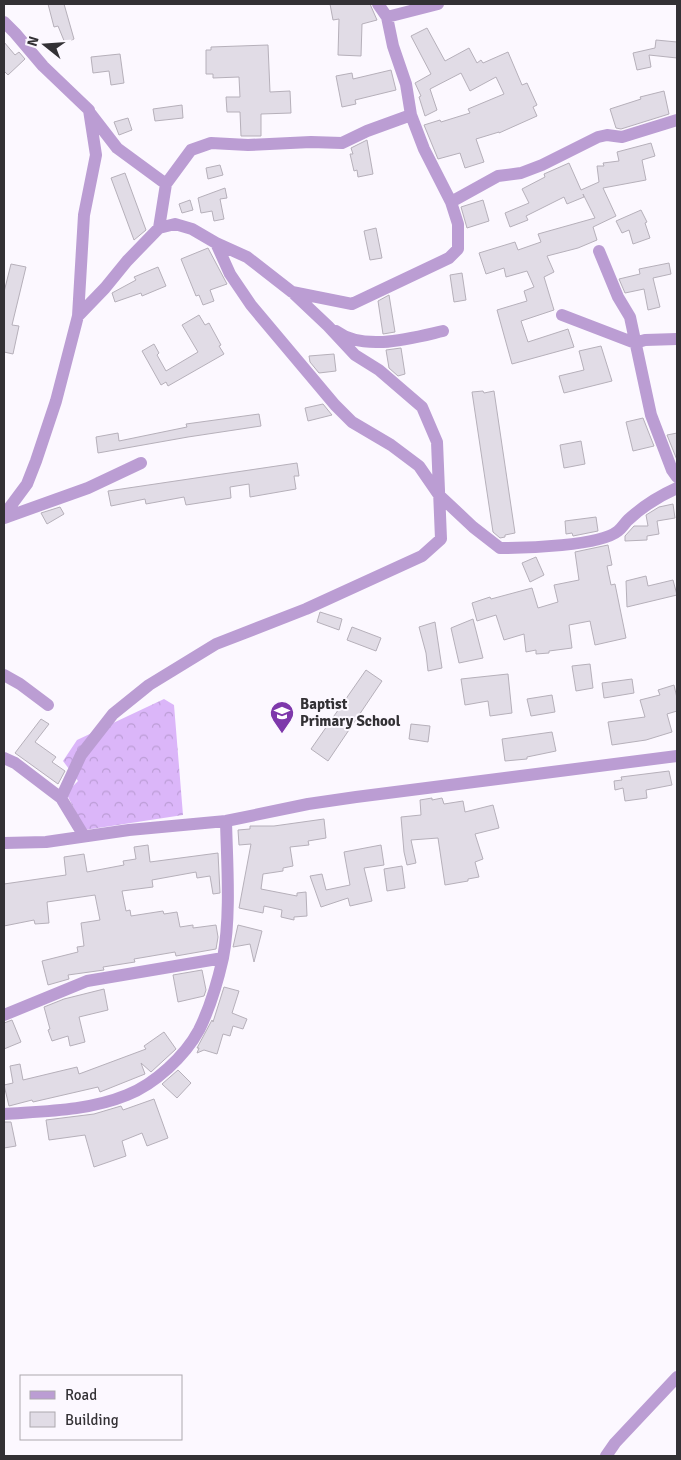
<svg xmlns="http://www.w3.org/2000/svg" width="681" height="1460" font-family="Signika,sans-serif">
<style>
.forest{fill:url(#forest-crowns)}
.building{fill:#e1dce6;stroke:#b6b0ba}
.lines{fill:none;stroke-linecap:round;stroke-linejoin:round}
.minor{stroke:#bb9dd3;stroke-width:12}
.labels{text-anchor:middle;stroke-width:4;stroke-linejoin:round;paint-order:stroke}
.poi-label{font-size:15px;font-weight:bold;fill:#333135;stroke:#fcf8ff;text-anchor:start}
</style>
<defs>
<pattern id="forest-crowns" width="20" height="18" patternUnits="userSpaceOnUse" patternTransform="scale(1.25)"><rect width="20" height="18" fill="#dbb6f9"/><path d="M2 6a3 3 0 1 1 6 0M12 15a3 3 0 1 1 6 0" fill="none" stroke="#bc9dd6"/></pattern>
</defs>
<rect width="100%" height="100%" fill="#fcf8ff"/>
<path class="forest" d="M164,699L174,705L183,815L85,830L66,793L78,781L63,761L77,740Z"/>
<path class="building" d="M48,4H64L74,39L65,43L58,26L54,27Z
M330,4H370L377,20L362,24L361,56L338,55L339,19L333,20Z
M427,28L445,61L469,48L477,63L481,60L483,63L508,52L522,85L527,83L537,105L533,107L537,116L499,133V132L476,139L484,162L465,168L460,153L438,159L424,125L440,120L441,122L470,113L468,109L504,94L496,77L470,91L461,73L430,89L437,110L425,116L419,97L421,96L415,83L431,74L411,36Z
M656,40L677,42V58L649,55L651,67L637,70L633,53L655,48Z
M4,42L15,55L19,52L25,59L8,75L4,71Z
M268,45L270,92L290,91L291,113L261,114V136H241L240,112H227L226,97H240L239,77L213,78V74H206V50H211V47Z
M120,54L124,83L111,85L109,71L93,73L91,57Z
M391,70L396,90L355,100L356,104L342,107L336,76L352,73L353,79Z
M664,91L669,114L621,129L616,128L610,109L641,99L640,97Z
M182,105L183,118L155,121L153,109Z
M128,118L132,130L119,135L114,122Z
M367,140L373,174L358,177L357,170L354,171L350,154H353L351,148Z
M651,143L655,156L642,160L646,180L603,188L616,216L593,227L597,240L578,248L547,256L554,272L544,277L554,310L521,321L528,342L568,329L574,347L512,364L497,310L527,301L524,291L534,287L527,271L506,277L504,268L486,274L479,253L515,242L518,250L541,242L538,234L595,218L583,194L584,197L567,204L564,197L526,216L528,220L510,227L505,213L529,203L522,189L545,177L544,174L569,163L581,190L599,182L597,166H604L603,163L619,161L617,152Z
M220,165L223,175L208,179L206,168Z
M125,173L146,230L134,240L111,178Z
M225,188L227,198L220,199L224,219L214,221L212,211L201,213L198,198Z
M190,200L193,210L182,213L179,204Z
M483,200L489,221L467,228L461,207Z
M641,210L647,222L645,223L650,238L633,244L629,230L622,233L616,221Z
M376,228L382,258L370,260L364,231Z
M208,248L227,284L210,290L214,301L203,305L199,295L196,296L181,259Z
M669,263L671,274L653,278L660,307L648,310L644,289L625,293L619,279L640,274L639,269Z
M11,264L26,267L12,325L19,326L13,354L4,352V292Z
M158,267L166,286L142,296L141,293L115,302L112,293L136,280L134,277Z
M462,273L466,300L454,302L450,275Z
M389,295L395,332L383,334L378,301Z
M199,315L205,325L209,323L221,345L219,346L224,354L168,386L166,382L161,385L142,351L154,344L159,353L157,355L166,371L198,352L182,325Z
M601,346L612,381L564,393L559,376L584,370L579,351Z
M401,348L405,374L398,376L389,368L386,350Z
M334,354L336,371L319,373L310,362L309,356Z
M483,391L484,393L494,391L515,533L505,535V537L500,538L493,532L472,392Z
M323,404L332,415L308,421L305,408Z
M259,414L261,426L188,437L98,453L96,437L118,433L119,441L187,427L186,424Z
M643,418L654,446L633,451L626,422Z
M677,433V460L667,435Z
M581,441L585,464L564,468L560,445Z
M297,463L299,476H294L296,489L250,497L249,484L230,487L231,498L186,505L184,497L146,504L145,499L111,506L108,491Z
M673,504L675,518L657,521L659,534L647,536V540L625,541V536L634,526H648L646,515L659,507Z
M60,507L64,514L47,524L41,513Z
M596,517L598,531L573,536L572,533L566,534L565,521Z
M608,545L612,565L607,566L611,585L615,584L626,638L595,645L590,621L569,625L572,648L549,651V653L536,654V650L526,652L524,634L504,640L496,615L477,621L472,603L490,597L491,599L532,588L538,608L558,602L554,585L579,580L575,552Z
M536,557L544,575L530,582L522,563Z
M646,576L648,586L673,580L677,595L627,607L626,581Z
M320,612L342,619L339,630L317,622Z
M473,619L483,658L459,663L451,628Z
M435,622L442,668L428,671L426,653L419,627Z
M352,627L381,638L376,651L347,640Z
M590,664L593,688L576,691L572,666Z
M366,670L382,681L328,761L311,749Z
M508,674L512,713L490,716L488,701L465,705L461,679Z
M632,679L634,693L604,698L602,683Z
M674,685L677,698V711L667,714L672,732L646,740L612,745L608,722L645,717L640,700L660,695L658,690Z
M552,695L555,712L531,716L527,699Z
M41,719L49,724L35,742L56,757L52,762L65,771L58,784L15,753Z
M411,724L430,726L428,742L409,739Z
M552,732L556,751L527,757V759L505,761L502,739Z
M669,771L672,785L646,790L647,798L625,801L623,788L615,790L614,781L622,780L621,777Z
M432,798V800L442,798L444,804L463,801L465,812L493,805L499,828L475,834L483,859L475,862L479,877L468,879V881L445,885L438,838L411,840L416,863L407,865L404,852L401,817L421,815L420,800Z
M324,819L326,838L308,841L309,845L290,847L293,866L283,868V871L263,874L261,889L297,896V893L306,892L307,916L294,917V920L281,917L282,910L264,906L263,913L239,908L251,844L239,845L238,830L250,829V826H274Z
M148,845L150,862L218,853L220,893L213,894L210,876L197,878L196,872L152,880L153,887L122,891L126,911L130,910L131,916L163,911L164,914L177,912L180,927L193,925V928L216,925L218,937L216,949L176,956L175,952L134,959L135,962L103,967L104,970L68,975L69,979L48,985L42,961L78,952L77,947L84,946L81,923L100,920L95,895L47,902L49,923L35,924L34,920L4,926V884L66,875L64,857L84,854L87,872L124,865L123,861L136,859L134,847Z
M381,845L384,865L364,868L372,901L350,906L348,898L321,907L310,876L322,874L326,890L350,885L344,852Z
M402,866L405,888L387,891L384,869Z
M238,925L262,931L254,962L250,944L233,947Z
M202,970L206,990L204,996L178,1002L173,975Z
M224,987L239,991L232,1013L247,1019L243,1029L233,1026L230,1036L223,1034L217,1054L204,1050L197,1053L199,1048H197L212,1020L213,1022Z
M104,989L108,1010L79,1017L85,1042L70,1046L68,1036L52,1041L48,1030L50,1029L44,1007L64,999Z
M12,1020L21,1042L4,1049V1023Z
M164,1032L176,1049L151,1072L141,1063L145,1074L100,1092L98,1087L33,1102L32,1100L9,1106L4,1085L13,1083L10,1066L20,1064L23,1080L77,1067L79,1074L146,1049L144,1046Z
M178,1070L191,1083L177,1098L162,1084Z
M154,1099L168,1138L147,1146L142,1133L122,1141L126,1156L94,1167L85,1135L49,1140L46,1120L94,1114L121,1106L123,1110Z
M4,1122H11L16,1146L4,1148Z"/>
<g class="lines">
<path class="minor" d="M387,17L438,4
M4,22L15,33L43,66L89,110L96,155L84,215L78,316L56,401L36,461L27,484L4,515
M90,113L117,148L166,184
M451,202L498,176L521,173L542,165L598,137L607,135L622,137L677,120
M159,228L166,184L191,150L211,143L248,145L311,142L342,143L367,131L411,115
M599,251L618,297L630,317L651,415L672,470L677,477
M292,292L352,304L449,258L458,249V224L451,202L424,149L411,115L406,84L393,46L387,17L378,4
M562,315L635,343L645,340L677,339
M78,316L105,288L127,261L159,228L175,224L192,229L216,243L230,274L251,305L335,405L352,422L391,445L419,466L439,495L473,527L500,548C525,548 600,546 618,531C622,528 625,523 628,520C643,506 659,496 677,488
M336,331C364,352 412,338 443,331
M4,518L88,488L141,463
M4,675L20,684L48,705
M4,758L15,763L61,798L84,836
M61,798L81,755L113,714L149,685L216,644L306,609L422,556L441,539L437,442L422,407L379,370L355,355L328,326L292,292L247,257L216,243
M4,843L46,842L129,830L226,821L308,804L356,797L677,756
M4,1015L87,981L223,958
M4,1114C45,1111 88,1111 127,1095C155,1084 185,1056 199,1030C209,1010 218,980 223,958C231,916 227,863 226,821
M606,1456L615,1443L677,1377"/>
</g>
<defs>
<g id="school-pin" transform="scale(1.25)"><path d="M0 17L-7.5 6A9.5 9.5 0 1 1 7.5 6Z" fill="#7e38ab" stroke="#fcf8ff"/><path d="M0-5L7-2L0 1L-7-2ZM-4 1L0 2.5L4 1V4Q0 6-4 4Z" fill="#fff"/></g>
</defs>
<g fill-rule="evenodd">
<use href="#school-pin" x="282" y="713"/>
</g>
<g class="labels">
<g class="poi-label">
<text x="300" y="709">Baptist<tspan x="300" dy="17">Primary School</tspan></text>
</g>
</g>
<rect width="681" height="1460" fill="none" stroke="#333135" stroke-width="10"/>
<rect x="20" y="1375" width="162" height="65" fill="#fcf8ff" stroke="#aca8ae"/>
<rect x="30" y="1391" width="25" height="8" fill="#bb9dd3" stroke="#aca8ae"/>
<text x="65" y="1400" font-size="15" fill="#333135">Road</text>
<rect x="30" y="1412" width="25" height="15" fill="#e1dce6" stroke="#aca8ae"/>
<text x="65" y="1425" font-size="15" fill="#333135">Building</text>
<g transform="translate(45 45) rotate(287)" stroke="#fcf8ff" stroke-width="4" paint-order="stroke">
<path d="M0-4L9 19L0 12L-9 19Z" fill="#333135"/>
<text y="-8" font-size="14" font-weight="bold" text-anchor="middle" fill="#333135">N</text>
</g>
</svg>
